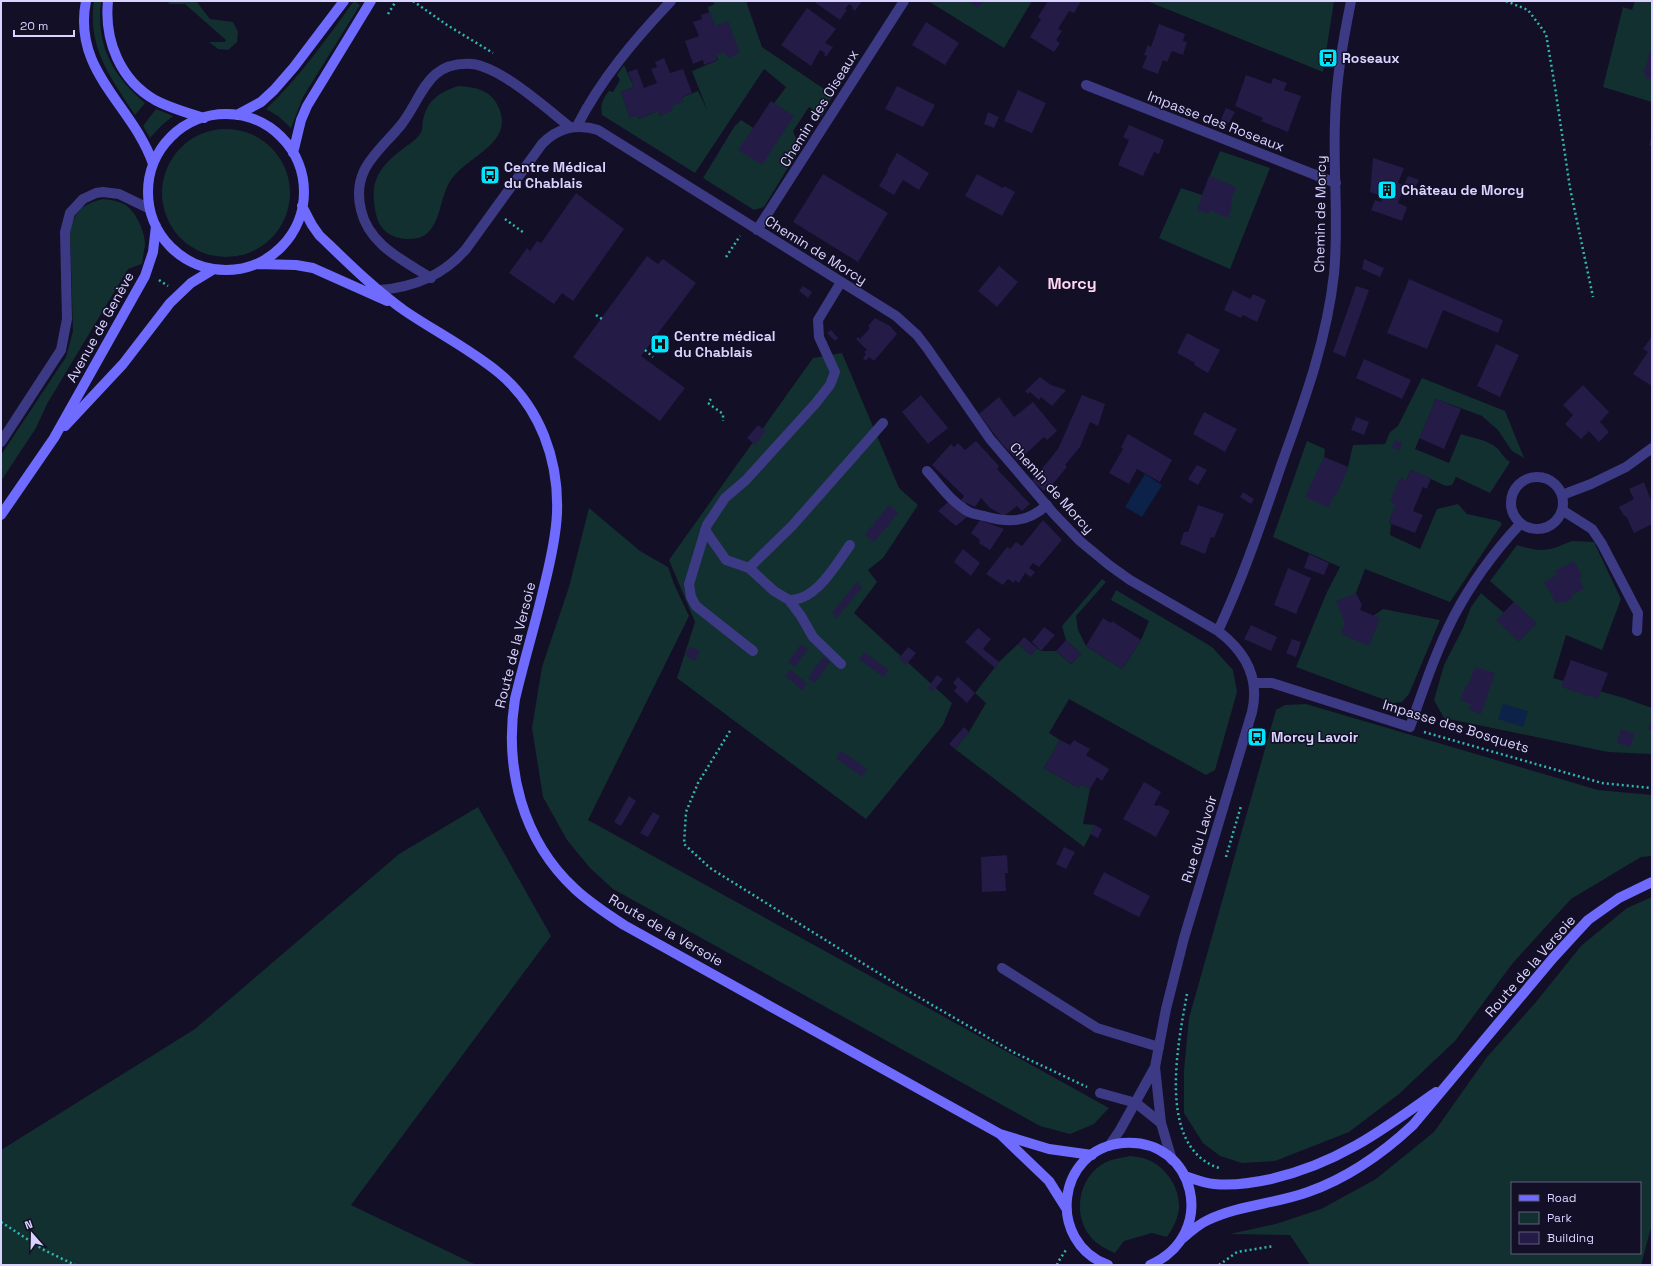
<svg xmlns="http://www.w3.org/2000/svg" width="1653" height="1266" font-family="'Space Grotesk',sans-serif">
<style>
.green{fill:#12302f;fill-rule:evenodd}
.water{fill:#0c2248}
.building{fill:#241b47}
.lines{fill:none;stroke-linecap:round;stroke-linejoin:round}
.path{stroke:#2fb8b0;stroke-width:2.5;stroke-dasharray:2 3;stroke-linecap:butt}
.lane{stroke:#3d3a85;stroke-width:10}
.street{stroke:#3d3a85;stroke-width:10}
.secondary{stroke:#6f6bff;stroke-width:10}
.labels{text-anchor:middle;stroke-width:3;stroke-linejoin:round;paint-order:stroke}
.poi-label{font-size:14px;font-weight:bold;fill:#d9d4ff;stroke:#130f26;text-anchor:start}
.street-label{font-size:14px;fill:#d9d4ff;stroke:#130f26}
.quarter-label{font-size:16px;font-weight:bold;fill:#ffd6f0;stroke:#130f26}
</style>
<rect width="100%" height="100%" fill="#130f26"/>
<path class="green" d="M94,1H101C96,46 112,75 145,103L135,115C111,78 87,48 94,1Z
M167,1H196L210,19L233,22L238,32L237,42L228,50L218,49L209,42H225L226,40L185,4H170Z
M354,1L360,5L303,97L291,128L278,116L266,109C300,77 326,39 354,1Z
M711,1H746L762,47L833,95L822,116L809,107L793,131L800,148L764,207L754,210L703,178L734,127L741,120L755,129L786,87L764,69L695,173L602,115C600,105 603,98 609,91L613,92L620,80L617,75L624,65L634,87L621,92L630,117L637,115L638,119L658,111L660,116L672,106L670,102L698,91L708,112L692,71L718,60L716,55L708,7L715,4Z
M928,1H1032L1004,48Z
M1147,1H1334L1323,72Z
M1635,1H1652V102L1603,87L1623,7L1632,10Z
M458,86C474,87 490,89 498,106C517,146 462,156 448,185C438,204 440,240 409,239C394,239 382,233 377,218C368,184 377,168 404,148C409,144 416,140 420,134C423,130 422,125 423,120C428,99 439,93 458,86Z
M156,109L173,116L161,126L150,138L143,126Z
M162 193a64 64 0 1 1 128 0a64 64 0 1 1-128 0Z
M1220,151L1270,168L1230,269L1159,238L1181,188L1202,195Z
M103,199C111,200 120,201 127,206C137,214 145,232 145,245C144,251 143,257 142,264L128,269L47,404L36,428L1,481V455L66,357L73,331L70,231C75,210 83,204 103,199Z
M842,353L899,488L918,505L883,558L868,570L877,582L854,613L952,703L943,725L866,819L677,678L695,622L669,560L813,358Z
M1422,378L1505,411L1524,458L1512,451L1498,430L1482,416L1436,399L1415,449L1449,463L1461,434C1472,438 1488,440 1497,448C1501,452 1504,458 1510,462L1490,493L1456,477L1452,485L1446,486L1411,470L1389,522L1391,524L1390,535L1420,549L1437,509L1458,504L1467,514L1499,521L1502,524L1450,602L1365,569L1356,593L1360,610L1373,616L1383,609L1440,620L1409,694L1402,702L1393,703L1296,667L1327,592L1340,567L1273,537L1307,441L1325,449L1324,457L1348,467L1353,445L1385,444L1390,432L1398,426Z
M589,508L640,551L668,567L674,584L689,616L588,820L1109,1108L1094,1124L1070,1134L1040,1126L613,889L590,868L567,840L543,797L532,728L542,667L569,587Z
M1572,541L1594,542L1621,599L1602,650L1566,635L1553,678L1624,698L1652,708V754L1608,752L1444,718L1434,700L1444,665L1463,628L1471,607L1481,593L1504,613L1514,602L1490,581L1517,545C1542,553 1548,551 1572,541Z
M1102,579L1106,582L1076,616L1078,630L1086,646L1122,669L1141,640L1149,621L1111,600L1116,590L1212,647L1233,670L1237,692L1215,770L1206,775L1069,699L1049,733L1060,740L1044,768L1079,788L1081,784L1090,789L1083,824L1095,825L1084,847L955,749L969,732L986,703L975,693L999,662L1018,644L1031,655L1037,648L1041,651H1056L1071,664L1081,654L1066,640L1062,626Z
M1306,704L1598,790L1652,795V856L1641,857L1571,899L1512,964L1455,1041L1399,1094L1349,1132L1275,1161L1242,1163L1220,1156L1203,1143L1184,1113V1070L1189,1018L1276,710L1285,705Z
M478,807L551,936L351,1205L476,1265H1V1150L195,1029L399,854Z
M1652,897V1224L1641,1265H1310L1290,1235L1230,1234L1276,1224L1321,1209L1376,1179L1434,1132L1487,1057L1536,1002L1581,946L1627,908ZM1512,1183H1640V1253H1512Z
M1130,1156C1135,1157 1141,1157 1146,1159C1166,1166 1180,1188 1179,1208C1178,1219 1173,1228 1167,1237L1152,1233L1124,1241L1115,1253C1106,1249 1097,1245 1090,1236C1073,1215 1078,1180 1101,1165C1110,1159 1120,1158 1130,1156Z"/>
<path class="water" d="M1145,474L1162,485L1142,517L1125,507Z
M1503,704L1528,711L1523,727L1498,719Z"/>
<path class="building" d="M813,1H862L855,11L852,8L853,7L849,4L845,9L847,10L840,20Z
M968,1H983L978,8Z
M1048,1H1081L1074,13L1069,11L1058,29L1062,31L1056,40L1060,43L1054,52L1030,37L1041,19L1038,17Z
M807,8L836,29L825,43L833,47L826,57L824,55L825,53L820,50L811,66L781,45Z
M710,12L715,26L728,21L739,51L738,54L728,58L725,52L716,55L717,60L704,65L703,60L693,64L685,41L699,36L693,22L702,19L701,15Z
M926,22L959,43L945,65L912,45Z
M1159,24L1185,34L1183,41L1187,42L1183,55L1172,51L1167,62L1163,60L1158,74L1142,68L1147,56L1144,55L1148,45L1151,47Z
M1652,45V79L1646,78L1644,72Z
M664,58L670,73L683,69L692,93L682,97L684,101L672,106L673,110L660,116L658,111L638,119L637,115L630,118L621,92L634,87L628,72L637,69L644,88L657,83L651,69L657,67L655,62Z
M1246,75L1271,84L1273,78L1287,83L1284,90L1301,96L1288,132L1261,121L1263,118L1235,106Z
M897,86L935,105L923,127L885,109Z
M1018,90L1046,103L1032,133L1004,121Z
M771,101L794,116L762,165L738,150Z
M1226,108L1235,112L1229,123L1221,119Z
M988,112L999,117L994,128L984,124Z
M1129,125L1164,140L1159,154L1154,152L1143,176L1118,165L1129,140L1123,137Z
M1652,135V146L1649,145Z
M897,153L929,173L919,190L903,180L894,195L879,186L888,171L887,170Z
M1373,158L1404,168L1398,183L1404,185L1408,176L1419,180L1413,192L1404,189L1398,203L1407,207L1402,221L1371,210L1375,200L1381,202L1382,196L1370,192Z
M823,174L888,213L858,262L793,222Z
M977,174L1003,188L1004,186L1015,192L1002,216L965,196Z
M1209,176L1236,187L1230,204L1232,205L1228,218L1210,210L1209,214L1197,210Z
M576,193L624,229L573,301L562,293L554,304L509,273L527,248L530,251L537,241L541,243Z
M647,256L658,264L663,259L696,283L641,356L685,388L660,421L573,357Z
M1364,259L1384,268L1380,277L1362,269Z
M999,266L1018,282L997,307L978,291Z
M1409,279L1503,320L1498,333L1443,310L1427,349L1387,333Z
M803,286L812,292L808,298L799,291Z
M1356,286L1369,290L1345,357L1333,352Z
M1233,290L1250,299L1253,294L1266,300L1257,322L1243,315L1241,318L1224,310Z
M875,318L890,326L897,334L874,361L869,357L866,361L863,358L866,354L864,352L867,350L856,339L858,337L860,339L870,328L868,326Z
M831,330L838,338L835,341L827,333Z
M1187,333L1220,350L1208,373L1194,365L1195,363L1177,353Z
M1652,336V386L1633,374L1648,352L1643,349Z
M1496,344L1519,355L1500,397L1477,386Z
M1364,359L1411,380L1402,399L1356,378Z
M1040,377L1051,385L1066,390L1052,406L1041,397L1039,400L1030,392L1028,394L1025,391Z
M1583,385L1609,412L1600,422L1609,432L1599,442L1589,431L1581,439L1565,424L1573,415L1563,405Z
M921,395L948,428L928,444L902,412Z
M1082,395L1105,404L1098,426L1090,422L1080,447L1065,465L1067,467L1052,485L1051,483L1044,491L1032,481L1058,449Z
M999,397L1014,417L1033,402L1057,431L1047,440L1044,437L1018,461L1002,444L979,414Z
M1436,399L1461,409L1444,449L1419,438Z
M1204,412L1237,429L1225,452L1193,434Z
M1356,417L1369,422L1364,435L1351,430Z
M758,425L766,431L755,445L747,438Z
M1128,434L1172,460L1160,482L1137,469L1129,484L1109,473L1123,449L1121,447Z
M1395,440L1402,443L1400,450L1392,448Z
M976,441L999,466L997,469L1030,504L1022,511L1017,506L1004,516L990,508L981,498L975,507L967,503L965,504L961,500L964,496L932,465L951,444L954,447L958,443L965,450Z
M1324,457L1348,468L1336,496L1334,495L1329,508L1305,497Z
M1197,465L1207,470L1198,485L1188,479Z
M1411,470L1431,478L1427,489L1423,487L1413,511L1423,515L1415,533L1389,523L1396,504L1390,502L1400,477L1407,480Z
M1644,482L1652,503V524L1634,533L1626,516H1624L1619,507L1634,499L1629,489Z
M1243,492L1254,499L1251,504L1240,497Z
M948,502L959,509L967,517L956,526L938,511Z
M889,505L898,513L874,542L865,534Z
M1198,505L1224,514L1214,538L1211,537L1205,554L1180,544L1184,532H1188Z
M980,520L1004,529L990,550L979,543L980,540L971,533Z
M1043,520L1062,540L1039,567L1033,563L1029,568L1035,572L1031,577L1025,573L1019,583L1015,580L1014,583L1008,579L1003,585L986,574L1007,547L1010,549L1016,542L1022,546Z
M963,549L980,563L971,576L954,562Z
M1309,554L1329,563L1324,575L1304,568Z
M1574,561L1582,576L1579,578L1584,588L1573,594L1571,600L1556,603L1544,582L1557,575L1555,571Z
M1288,568L1311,578L1296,614L1274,605Z
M857,582L862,587L837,618L832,613Z
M1356,593L1362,605L1360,610L1380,618L1369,646L1341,634L1345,623L1336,601Z
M1514,602L1537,623L1519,642L1496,620Z
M1103,618L1111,623L1112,621L1141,640L1122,669L1086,646Z
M1251,625L1277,637L1271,651L1244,639Z
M1044,627L1055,635L1041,651L1032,642Z
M978,628L991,639L983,649L999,662L996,669L965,642Z
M1024,637L1037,648L1031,655L1018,644Z
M1292,639L1301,642L1296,657L1286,653Z
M1066,640L1081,654L1071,664L1056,651Z
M801,644L808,649L795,667L788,662Z
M690,646L700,651L695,661L685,655Z
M908,647L916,653L906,665L899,658Z
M864,652L889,670L883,677L859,659Z
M823,657L830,662L815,683L808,678Z
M1571,660L1608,673L1598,699L1561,687Z
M1475,667L1495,673L1481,714L1469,710L1471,704L1460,700L1466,685H1468Z
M790,670L807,683L802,690L785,676Z
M937,675L943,679L933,692L928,688Z
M958,677L975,693L967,703L954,691L957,687L953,683Z
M1652,721V731L1648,729Z
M964,727L969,732L955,749L949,744Z
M1621,729L1635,734L1630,747L1617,743Z
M1060,740L1070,745L1074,740L1090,749L1086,755L1109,769L1102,781L1097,777L1090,789L1081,784L1079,788L1044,768Z
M841,751L867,769L862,777L836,758Z
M1144,782L1161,792L1154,805L1156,806L1159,805L1170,811L1156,837L1123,819Z
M629,796L636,801L621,826L614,822Z
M653,812L660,816L648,837L640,833Z
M1095,825L1102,829L1098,838L1090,834Z
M1064,847L1075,852L1066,869L1056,864Z
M1007,855L1008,873H1005L1006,891L982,892L981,857Z
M1104,872L1150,896L1139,917L1093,894Z"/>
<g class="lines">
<path class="path" d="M413,1L447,25L493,53
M1506,1L1528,10L1546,34L1555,87L1570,188L1593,297
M388,14L396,1
M505,219L524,233
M726,257L740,236
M159,280L168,286
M596,315L602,319
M645,350L653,357
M711,399L708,403L723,414V421
M730,731L698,783L686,812L684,844L710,868L896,984L1013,1052L1087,1087
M1424,732L1602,783L1652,788
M1226,857L1241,806
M1187,994C1178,1044 1156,1147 1219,1168
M1,1222L44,1250L75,1265
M1057,1265L1058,1262L1066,1250
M1219,1265L1237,1252L1274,1246"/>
<path class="lane" d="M577,126C601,79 635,39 671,1
M431,278C403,260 369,245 361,210C351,169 379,152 401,125C423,97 426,61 472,64C501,67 547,109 570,127
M927,471C940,485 952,503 969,512C973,514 979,515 984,516C1008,523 1027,523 1047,505
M705,530L726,560L749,568L774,591L789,600L801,616L813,637L841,664
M749,568L792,526L883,423
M789,600C793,600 798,599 801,598C821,591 838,562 850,545
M753,651L696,606L691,597L689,584L707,525L725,498L746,480L815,404L830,385L835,372L819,337L818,320L841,282
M1002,968L1097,1028L1159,1047
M1100,1093L1136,1103L1161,1123"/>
<path class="street" d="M1086,85L1336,183
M757,230L904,1
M380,290C414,287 443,276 466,249L542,144C557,128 577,123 598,130L896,316L917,335L927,348L990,439L1054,514L1080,541L1109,565L1130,580L1218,631C1246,652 1260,678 1252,712L1184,938L1166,1009L1155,1067L1161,1123L1172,1160
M1,442L61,350L67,319L65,232L70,213L83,199L96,193L103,192L119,194L150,209
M1511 503a26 26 0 1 1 52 0a26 26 0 1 1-52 0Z
M1562,495L1591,484L1626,467L1652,448
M1562,510L1592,529L1602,544L1638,613L1637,631
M1218,631C1244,576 1263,518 1283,460C1305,399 1327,339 1334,274C1339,223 1333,172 1335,121C1336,80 1343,41 1351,1
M1255,683H1272L1410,727C1423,690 1436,651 1454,616C1472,582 1494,552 1520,524
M1109,1146L1120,1130L1155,1067"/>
<path class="secondary" d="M86,1C72,72 133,105 153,164
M108,1C104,40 120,80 155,100C170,108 187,113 204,118
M148 192a78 78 0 1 1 156 0a78 78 0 1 1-156 0Z
M237,115L261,102L274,90L294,67L344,1
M293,153L301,120L307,106L371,1
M302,206L312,225L319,235C344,259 376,291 405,311C436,332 470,349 499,373C540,407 559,460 557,513C556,538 550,563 544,587C535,625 524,661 515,699C504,767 522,840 575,889C590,903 607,914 624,925L1000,1134L1049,1149L1092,1155
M257,264L296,265L313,268L387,301
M65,426L123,364L170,303L191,283L214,269
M1,515L54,438L145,276L153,252L156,226
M1001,1135L1049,1181L1066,1208
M1185,1176C1194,1179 1204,1183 1214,1184C1233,1186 1253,1183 1271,1179C1337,1164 1383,1130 1436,1092
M1183,1238C1191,1231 1199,1224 1208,1220C1239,1205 1275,1204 1308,1192C1348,1178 1382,1154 1413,1125L1553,958L1575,934L1588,920L1619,898L1652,882
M1108,1265C1046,1242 1056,1149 1123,1143C1196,1137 1219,1235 1150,1265"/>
</g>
<defs>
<g id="bus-square" transform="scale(1)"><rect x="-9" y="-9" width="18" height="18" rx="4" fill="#00e5ff" stroke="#130f26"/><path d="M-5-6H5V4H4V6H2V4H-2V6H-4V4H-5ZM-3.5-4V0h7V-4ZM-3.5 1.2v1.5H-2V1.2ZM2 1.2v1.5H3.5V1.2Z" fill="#111"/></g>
<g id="building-square" transform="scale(1)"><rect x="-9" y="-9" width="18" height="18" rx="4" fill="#00e5ff" stroke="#130f26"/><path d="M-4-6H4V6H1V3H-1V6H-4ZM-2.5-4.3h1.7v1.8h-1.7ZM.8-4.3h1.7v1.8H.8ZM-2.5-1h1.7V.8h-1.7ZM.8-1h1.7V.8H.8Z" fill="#111"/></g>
<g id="hospital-square" transform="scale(1)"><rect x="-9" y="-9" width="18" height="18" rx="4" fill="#00e5ff" stroke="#130f26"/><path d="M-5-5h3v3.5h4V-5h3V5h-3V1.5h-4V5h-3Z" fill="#111"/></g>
</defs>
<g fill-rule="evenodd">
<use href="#bus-square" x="1328" y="58"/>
<use href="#bus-square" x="490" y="175"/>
<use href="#building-square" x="1387" y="190"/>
<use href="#hospital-square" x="660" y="344"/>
<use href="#bus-square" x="1257" y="737"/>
</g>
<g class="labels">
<g class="poi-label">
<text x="1342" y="63">Roseaux</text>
<text x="504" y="172">Centre Médical<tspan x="504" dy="16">du Chablais</tspan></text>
<text x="1401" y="195">Château de Morcy</text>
<text x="674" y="341">Centre médical<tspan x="674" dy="16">du Chablais</tspan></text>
<text x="1271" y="742">Morcy Lavoir</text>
</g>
<g class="street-label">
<text transform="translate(819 108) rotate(-58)" y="5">Chemin des Oiseaux</text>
<text transform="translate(1216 121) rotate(21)" y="5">Impasse des Roseaux</text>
<text transform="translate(1320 214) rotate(-89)" y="5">Chemin de Morcy</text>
<text transform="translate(816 250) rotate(32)" y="5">Chemin de Morcy</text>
<text transform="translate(100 327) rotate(-61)" y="5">Avenue de Genève</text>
<text transform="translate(1052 488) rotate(48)" y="5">Chemin de Morcy</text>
<text transform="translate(515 645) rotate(-76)" y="5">Route de la Versoie</text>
<text transform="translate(1456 726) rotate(17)" y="5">Impasse des Bosquets</text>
<text transform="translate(1199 839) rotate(-73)" y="5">Rue du Lavoir</text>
<text transform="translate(666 930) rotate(30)" y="5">Route de la Versoie</text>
<text transform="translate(1530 966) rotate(-49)" y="5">Route de la Versoie</text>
</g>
<g class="quarter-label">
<text x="1072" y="289">Morcy</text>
</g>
</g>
<rect width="1653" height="1266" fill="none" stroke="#d9d4ff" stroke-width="4"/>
<rect x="1511" y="1182" width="130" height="72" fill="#130f26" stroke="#625e7d"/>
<rect x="1519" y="1195" width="20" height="6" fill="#6f6bff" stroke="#625e7d"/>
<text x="1547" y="1202" font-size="12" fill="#d9d4ff">Road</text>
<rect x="1519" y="1212" width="20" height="12" fill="#12302f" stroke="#625e7d"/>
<text x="1547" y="1222" font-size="12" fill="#d9d4ff">Park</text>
<rect x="1519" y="1232" width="20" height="12" fill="#241b47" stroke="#625e7d"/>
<text x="1547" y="1242" font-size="12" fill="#d9d4ff">Building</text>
<g transform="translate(32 1234) rotate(340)" stroke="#130f26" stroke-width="3" paint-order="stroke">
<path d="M0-3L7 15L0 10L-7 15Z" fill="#d9d4ff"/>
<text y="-6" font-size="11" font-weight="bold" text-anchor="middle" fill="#d9d4ff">N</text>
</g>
<path d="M14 30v6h60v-6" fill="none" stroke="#d9d4ff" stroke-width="2"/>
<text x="20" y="30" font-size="12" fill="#d9d4ff" stroke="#130f26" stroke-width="3" paint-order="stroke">20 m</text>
</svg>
